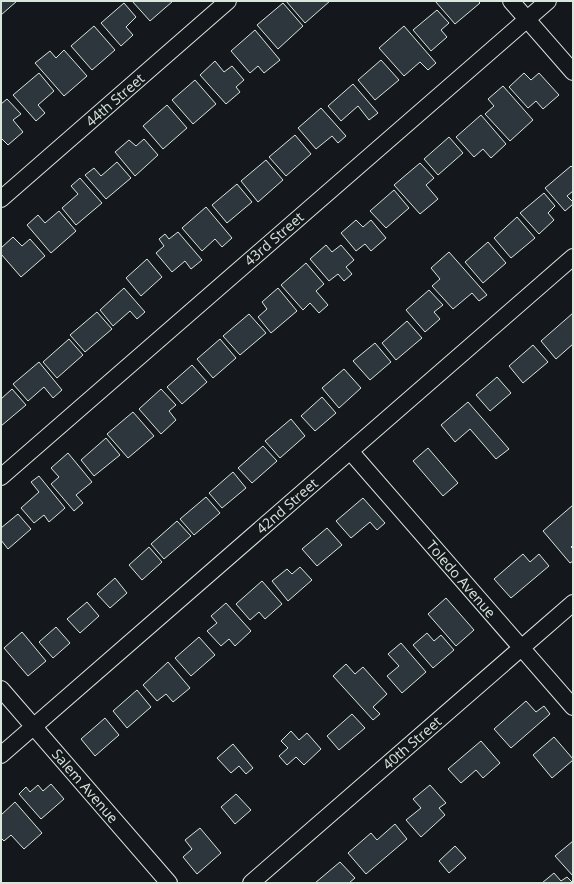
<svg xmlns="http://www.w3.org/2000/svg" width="574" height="884" font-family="'Open Sans',sans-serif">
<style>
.building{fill:#2c363c;stroke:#d8e6dc}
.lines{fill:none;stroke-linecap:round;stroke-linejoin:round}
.minor-casing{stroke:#d8e6dc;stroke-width:18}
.minor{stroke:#14181c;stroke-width:16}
.labels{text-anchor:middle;stroke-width:3;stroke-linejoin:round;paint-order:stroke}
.street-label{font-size:14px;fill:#d8e6dc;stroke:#14181c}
</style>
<rect width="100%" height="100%" fill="#14181c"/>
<path class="building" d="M1,1H17L1,15Z
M132,1H173L150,21Z
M286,1H330L305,23Z
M435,1H478L480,3L455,24Z
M124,3L136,17L126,27L133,35L121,46L101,23Z
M283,3L303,26L278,49L257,25Z
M437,10L449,23L441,30L447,37L431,51L413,30Z
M94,26L115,50L92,70L71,46Z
M404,26L436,63L428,70L420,62L404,76L379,48Z
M255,30L280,60L264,73L258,66L250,73L231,51Z
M64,50L87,76L64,96L35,63L50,51L56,58Z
M381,60L399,80L375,100L358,80Z
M215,61L224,72L232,66L244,80L236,87L240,92L226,104L200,75Z
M39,73L54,91L38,105L45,113L36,121L13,95Z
M524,73L531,80L539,73L559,95L543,109L536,101L528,108L509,87Z
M195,80L216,104L193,124L172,100Z
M353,84L378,113L369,120L358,106L341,121L328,106Z
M503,86L533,120L510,141L485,114L494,106L488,99Z
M7,99L21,114L13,120L23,132L8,145L1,138V104Z
M167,105L187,128L163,149L143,126Z
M321,108L346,136L338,143L332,136L316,149L298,128Z
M481,115L506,144L491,158L483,149L474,157L456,137Z
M295,135L311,154L286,176L269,157Z
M449,137L463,153L438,175L424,159Z
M144,139L158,155L135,176L115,152L129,140L136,146Z
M266,160L283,180L258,202L241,181Z
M117,162L131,178L106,199L85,175L94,168L101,176Z
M420,163L434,178L426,185L438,199L420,214L394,185Z
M571,166L573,168V191L567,196L573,202V204L565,211L545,188Z
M80,178L102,203L76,225L62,208L78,194L71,186Z
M237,184L252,202L227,223L212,205Z
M394,190L409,208L386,228L370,211Z
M544,193L555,206L548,213L554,220L539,234L520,213Z
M206,207L232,238L222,247L215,239L202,251L182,228Z
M59,211L76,231L51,253L27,225L38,215L45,223Z
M517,217L535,238L511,258L494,238Z
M356,220L363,227L371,220L386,238L371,251L365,244L356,251L341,233Z
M178,232L202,260L191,269L185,261L172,272L156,253L164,246L159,239L165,234L169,239Z
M13,237L22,246L30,239L45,256L21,277L1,254V248Z
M488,242L506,263L483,283L465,262Z
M326,245L332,252L341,245L354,260L346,267L352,274L344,281L338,274L329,281L310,259Z
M449,252L487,295L479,301L472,293L453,309L432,286L440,279L431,268Z
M147,259L162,277L141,296L126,278Z
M306,263L324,284L316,291L328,305L319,313L310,303L303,310L281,285Z
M124,288L145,312L137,319L130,311L113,326L100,310Z
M278,288L297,311L271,333L258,317L267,309L262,302Z
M429,290L443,305L434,312L440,319L425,332L406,310Z
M97,312L112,329L85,352L70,335Z
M573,313V344L556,359L541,341Z
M249,314L266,333L240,355L223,336Z
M407,321L422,338L396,360L382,343Z
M69,339L83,355L57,378L43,362Z
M220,339L236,358L213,378L197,359Z
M375,343L391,362L370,380L353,361Z
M533,345L548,362L523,383L509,366Z
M39,362L62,390L53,398L44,387L28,401L13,384Z
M192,365L207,382L182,404L167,387Z
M344,369L361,388L339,408L322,388Z
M497,377L511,393L490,411L476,395Z
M12,389L26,405L1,426V399Z
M161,389L176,405L169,411L176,420L161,434L139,409Z
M322,397L336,413L315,431L301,416Z
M468,402L509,449L496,459L470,429L455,442L441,425Z
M133,412L154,436L128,458L107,434Z
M291,419L305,436L280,458L265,441Z
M106,438L120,455L94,476L81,460Z
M263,446L277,461L252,483L238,468Z
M428,448L458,483L443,496L413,461Z
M68,453L92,482L76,495L83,503L74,511L51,484L59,477L51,468Z
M233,472L246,488L222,508L209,493Z
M39,476L65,508L49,522L44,515L34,523L21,508L39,492L31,482Z
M206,497L220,513L194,535L180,519Z
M363,498L385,523L377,530L370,522L351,538L336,521Z
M573,505V545L571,547L573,549V561L570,563L543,531Z
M18,514L31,529L8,549L1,540V528Z
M177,521L191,536L164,559L151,544Z
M327,528L342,545L317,566L302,549Z
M149,547L162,562L142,580L129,565Z
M523,554L530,562L539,554L549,566L511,598L494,579Z
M300,567L312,580L288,601L272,581L287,569L292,574Z
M115,578L127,593L110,608L97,594Z
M262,581L282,604L265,619L259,612L250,620L236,604Z
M446,598L474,630L456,646L428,614Z
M87,602L99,616L80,633L67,619Z
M226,603L251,631L235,646L229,639L221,646L207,631L217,623L211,616Z
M56,627L70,643L53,658L39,642Z
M22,632L46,661L28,676L4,648Z
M427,633L434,641L441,635L454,650L433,668L413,645Z
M199,637L215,655L191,676L175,658Z
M401,643L426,672L402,693L387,676L399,666L388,654Z
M168,662L190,688L173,702L166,694L157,701L143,685Z
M346,664L355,674L363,667L387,694L373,707L380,714L373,720L333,676Z
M137,690L151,707L127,728L113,711Z
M526,701L536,712L544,706L550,714L511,748L494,729Z
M352,714L365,728L339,750L327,736Z
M105,718L119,735L95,756L81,739Z
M291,731L299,740L307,733L321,749L304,765L296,757L287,765L279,756L288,748L281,741Z
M554,737L573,759V760L552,778L533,755Z
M481,741L500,763L483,778L476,770L461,783L448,769Z
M233,744L253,768L246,774L239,766L231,773L217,758Z
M51,784L64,799L41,819L19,794L26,787L30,792L38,785L43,791Z
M430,785L446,803L439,808L445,815L421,837L406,820L421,808L413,799Z
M236,794L251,810L235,824L221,807Z
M15,802L42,833L24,849L11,835L4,841L1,838V815Z
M395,824L407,839L366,874L348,853L371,833L377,840Z
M200,828L221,853L197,874L183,857L192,849L185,840Z
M573,841V876L555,856Z
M455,846L466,858L449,873L439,861Z
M340,862L355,878L349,883H315Z
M554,873L561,881L567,877L573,883H542Z"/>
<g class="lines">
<g class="minor-casing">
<path id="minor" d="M511,1L573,72
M1,199L228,1
M350,451L573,707
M1,477L548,1
M1,689L169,883
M1,755L573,257
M251,883L573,603"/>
</g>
<use href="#minor" class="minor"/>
</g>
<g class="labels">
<g class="street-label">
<text transform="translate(115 100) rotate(-41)" y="5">44th Street</text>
<text transform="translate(274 239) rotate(-41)" y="5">43rd Street</text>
<text transform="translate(287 506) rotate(-41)" y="5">42nd Street</text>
<text transform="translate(461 579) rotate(49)" y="5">Toledo Avenue</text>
<text transform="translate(412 743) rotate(-41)" y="5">40th Street</text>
<text transform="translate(85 786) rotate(49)" y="5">Salem Avenue</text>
</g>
</g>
<rect width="574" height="884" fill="none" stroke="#d8e6dc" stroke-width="4"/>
</svg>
